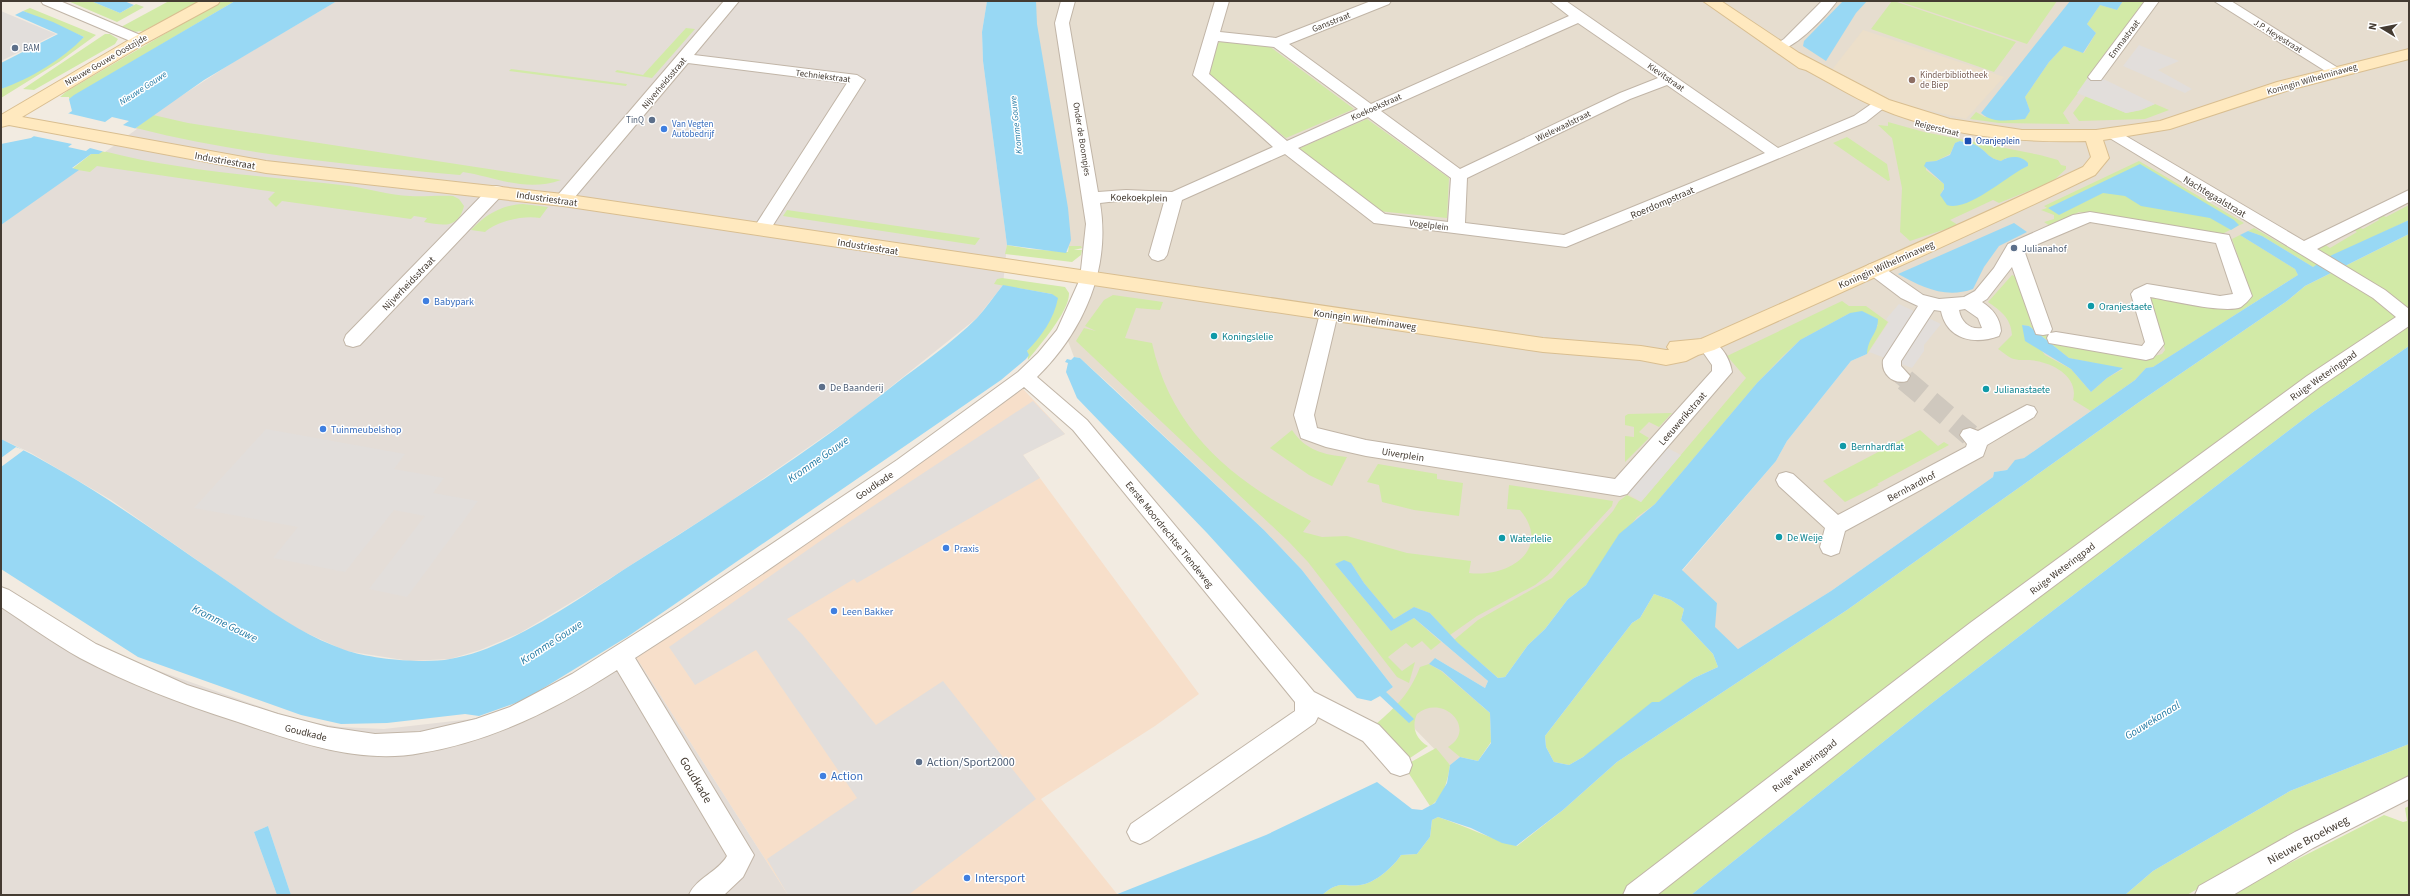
<svg xmlns="http://www.w3.org/2000/svg" width="2410" height="896" font-family="'Source Sans 3',sans-serif">
<style>
.residential{fill:#e6ddcf}
.commercial{fill:#f7dfca}
.industrial{fill:#e4ddd7}
.education{fill:#ecdfca}
.green{fill:#d2eaa7;fill-rule:evenodd}
.parking{fill:#e2dedb}
.water{fill:#98d8f4;fill-rule:evenodd}
.pier{fill:#f2ebe1}
.lines{fill:none;stroke-linecap:round;stroke-linejoin:round}
.street-tunnel-far1{stroke:#cfc8be;stroke-width:16;stroke-dasharray:16 8;stroke-linecap:butt}
.street-tunnel{stroke:#cfc8be;stroke-width:22;stroke-dasharray:22 11;stroke-linecap:butt}
.street-casing{stroke:#c1b5a7;stroke-width:2}
.secondary-casing{stroke:#d9be90;stroke-width:2}
.street{fill:#fff;fill-rule:evenodd}
.secondary{fill:#ffe9bf;fill-rule:evenodd}
.service-dot{fill:#5c6f8a;stroke:#fff;stroke-width:1.5}
.education-dot{fill:#8d6e63;stroke:#fff;stroke-width:1.5}
.shop-dot{fill:#3f7fe0;stroke:#fff;stroke-width:1.5}
.transit-dot{fill:#1a4fb4;stroke:#fff;stroke-width:1.5}
.culture-dot{fill:#0f9aa8;stroke:#fff;stroke-width:1.5}
.labels{text-anchor:middle;stroke-width:3;stroke-linejoin:round;paint-order:stroke}
.far-street-label{font-size:9px;fill:#443b32;stroke:#fff}
.far-service-label{font-size:9px;fill:#4e5e75;stroke:#fff;text-anchor:start}
.far-education-label{font-size:9px;fill:#785e54;stroke:#fff;text-anchor:start}
.far-water-label{font-size:9px;font-style:italic;fill:#247ba5;stroke:#fff}
.far-shop-label{font-size:9px;fill:#366cbe;stroke:#fff;text-anchor:start}
.far-transit-label{font-size:9px;fill:#164399;stroke:#fff;text-anchor:start}
.street-label{font-size:10px;fill:#443b32;stroke:#fff}
.service-label{font-size:10px;fill:#4e5e75;stroke:#fff;text-anchor:start}
.shop-label{font-size:10px;fill:#366cbe;stroke:#fff;text-anchor:start}
.culture-label{font-size:10px;fill:#0d838f;stroke:#fff;text-anchor:start}
.water-label{font-size:11px;font-style:italic;fill:#247ba5;stroke:#fff}
.near-service-label{font-size:12px;fill:#4e5e75;stroke:#fff;text-anchor:start}
.near-shop-label{font-size:12px;fill:#366cbe;stroke:#fff;text-anchor:start}
.near-street-label{font-size:12px;fill:#443b32;stroke:#fff}
</style>
<rect width="100%" height="100%" fill="#f2ebe1"/>
<path class="residential" d="M1012,1H2409V220L2286,282L2135,380L2024,458L2015,461L2007,470L1994,472L1993,477L1831,591L1738,649L1714,627L1717,603L1682,571L1776,461L1787,441L1851,361L1867,354V341L1619,534L1457,642L1414,618L1488,681L1485,688L1435,658L1480,702L1460,757L1450,765L1409,723L1414,719L1385,692L1393,687L1302,570L1264,530L1111,386L1080,358L1074,357L1065,333L1092,249L1041,246Z"/>
<path class="commercial" d="M1013,378L1065,434L1023,455L1199,694L1155,726L1041,799L1117,894L788,895L630,648Z"/>
<path class="industrial" d="M337,1H987L982,32L983,61L1007,245L1003,285L977,318L858,413L728,503L587,593L520,633L480,650L450,659L410,661L346,651L302,631L283,620L111,500L31,453L1,439V225L161,109L235,61Z
M1,586L111,654L298,720L340,727L384,729L480,718L524,703L630,648L788,895H291L268,826L254,832L277,895H1Z"/>
<path class="education" d="M1863,30L2004,77L1966,119L1906,105L1882,96L1831,71Z"/>
<path class="green" d="M68,1H91L120,13L136,4L144,7L117,22Z
M169,1H203L143,31L133,32L121,27Z
M221,1H235L69,99V97H60L67,91Z
M1892,1H1894L2016,42L1994,72L1871,29Z
M1898,1H2057L2027,44Z
M2123,1H2146L2063,113L2070,124L1999,123L1970,119L1976,112L1985,117H2026L2030,111L2025,97L2049,62L2064,46L2084,53L2096,33L2087,24L2100,5L2117,10Z
M30,8L96,35L59,62L1,98V89L33,74L84,37L23,11Z
M686,28L695,29L652,78L615,72L617,70L643,75Z
M105,34H110L118,39L115,44L34,90L23,89Z
M1221,41L1269,46L1354,109L1286,138L1208,76L1216,45Z
M511,69L627,84L626,86L509,71Z
M2086,96L2126,113L2141,110L2155,104L2169,110L2145,119L2079,121L2073,113Z
M153,115L188,123L561,180C525,193 492,176 463,172L460,175C351,165 242,155 136,128Z
M1367,119L1449,178L1447,218L1378,211L1298,149Z
M1888,122L1924,132L2040,155L2058,160L2061,165L2066,166V169L2053,181L1999,203L1993,200L1950,220L1958,225L1910,241L1900,232L1902,188L1892,138L1878,125L1888,126ZM1960,141C1966,143 1974,143 1979,147C1988,153 1988,158 2001,161L2006,158L2028,166L1940,195L1944,188V184L1926,170V162L1936,161L1950,154L1955,143Z
M1847,137L1887,164L1890,180L1888,181L1833,143Z
M103,151C184,172 267,176 350,186C370,189 389,195 410,196C424,197 438,195 453,196L459,199L464,206C458,230 442,225 424,222L427,218L414,216L411,219L282,201L276,207L268,199L275,192L97,166L90,172L72,169L91,154H99Z
M2139,161L2244,223L2220,235L2079,212L2050,226L2044,222L2054,219V215L2041,210L2047,208L2044,206Z
M523,204L548,207L540,218C524,215 497,221 485,232L471,230C485,215 501,205 523,204Z
M2409,205V220L2327,259L2320,256L2318,248L2324,244L2330,248L2357,232L2352,229L2356,226L2363,229L2379,220L2375,216L2379,214L2386,217Z
M787,210L980,238L975,245L783,216Z
M2254,228L2285,246L2289,245L2322,263L2313,267L2262,236L2248,231Z
M2409,234V346L2313,412L1932,703L1691,895H1322C1342,878 1344,889 1365,884C1377,881 1395,865 1401,855L1417,854L1430,837L1432,820L1438,817C1465,826 1489,838 1517,846L1563,810L1617,762L1847,610L2142,400L2287,301L2305,286Z
M2240,235L2295,269L2298,275L2153,367L2146,368L2135,380L2091,411L2073,400C2079,378 2055,364 2036,361C2029,359 2020,361 2014,359C2009,358 2003,352 1998,349L2012,335C2011,318 2001,311 1988,302L2012,275L2024,281L2031,325L2052,339L2147,358L2162,354L2165,350L2150,299L2159,296C2184,301 2232,317 2252,297L2232,239ZM2022,325L2029,326L2069,358L2123,369L2107,378L2091,392L2071,369L2045,355Z
M1007,245L1030,249L1068,252L1069,246H1081L1082,248L1074,250H1082L1081,255L1072,262L1005,254Z
M1002,278L1065,287L1069,293C1070,311 1039,346 1028,360L1027,351L1044,330L1053,313L1052,294L994,284L997,279Z
M1113,295L1163,302L1160,310L1136,308L1125,338L1152,343C1171,431 1234,482 1311,521L1303,532L1322,537L1347,536L1407,553L1471,561L1469,573C1508,578 1553,550 1520,510L1507,509L1509,485L1613,501L1612,506L1548,575L1535,585L1477,616L1450,635L1430,613L1414,607L1394,619L1364,583L1351,563L1335,564L1391,631L1414,618L1441,642L1431,650L1422,641L1412,648L1406,643L1388,657L1402,671L1415,662L1409,683L1397,677L1308,562L1289,542L1076,341L1084,328L1096,331L1085,326L1104,300Z
M1842,301L1849,306H1866L1888,322L1867,354V341L1878,325L1850,313L1800,340L1783,356L1757,383L1655,504L1637,517L1586,585L1568,599L1545,629L1528,645L1505,677L1498,678L1454,640L1478,620L1552,578L1613,511L1619,501L1627,495L1641,502L1746,378L1727,356Z
M1672,413L1659,427L1649,422L1639,432L1649,438L1625,462V436L1634,437V427L1625,425V416L1628,414Z
M1292,430C1305,450 1324,455 1347,457L1332,486L1309,475L1270,448Z
M1920,430L1938,446L1944,442L1949,445L1877,484L1879,485L1845,502L1823,481Z
M1378,464L1437,474V479L1463,483L1459,516L1414,510L1382,502L1379,485L1367,482Z
M1654,594L1671,600L1684,609L1681,620L1713,654L1718,667L1694,678L1583,757L1569,765L1554,762L1546,747L1545,736L1632,623L1640,618Z
M1429,664L1441,671L1490,713L1491,742L1478,761L1460,757L1448,747C1478,729 1443,693 1417,714C1411,727 1416,739 1428,746L1410,758L1405,752L1400,754L1376,724C1397,706 1410,693 1420,667Z
M2409,744V787L2228,871L2187,895H2125L2153,871L2290,791Z
M1436,748L1450,765C1448,779 1444,798 1430,806L1404,766Z
M2409,806V895H2232L2272,872L2384,815L2403,822L2407,821L2405,808Z"/>
<path class="parking" d="M1,11L8,14L56,34L1,61Z
M2139,45L2179,61L2158,70L2192,89L2185,93L2123,66Z
M2091,73L2155,104L2141,110L2126,113L2077,93Z
M1899,304L1941,324L1924,345V351L1912,368L1869,352L1889,322L1886,319Z
M1033,401L1065,434L1023,455L1040,478L857,583L854,579L787,619L802,634L876,725L943,681L1036,799L908,895H788L767,859L857,798L756,650L695,685L669,647L826,537Z
M266,429L405,454L394,469L444,478L433,493L478,501L407,597L369,589L425,516L394,510L345,572L273,558L298,527L194,508Z
M1660,444L1681,455L1641,502L1620,488Z"/>
<path class="water" d="M91,1H124L134,5L120,13Z
M235,1H337L204,80L99,154H91L72,168L79,170L1,225V144L31,138L72,111L69,99L74,95Z
M987,1H1036L1037,24L1068,208L1071,240L1066,253L1007,245L983,61L982,32Z
M1843,1H1867L1856,13L1826,61L1803,46L1804,41Z
M2070,1H2123L2117,10L2100,5L2087,24L2096,33L2083,53L2064,46L2049,62L2025,97L2030,111L2025,119C2009,120 1993,124 1981,113Z
M23,11L53,22L84,37C63,59 30,79 1,89V63L58,34L15,15Z
M1960,141C1966,143 1974,143 1979,147C1988,153 1988,158 2001,161C2009,156 2021,155 2028,163V166C2007,175 1969,212 1947,205L1940,195L1944,189V184L1924,166L1926,162L1936,161L1950,155L1955,143Z
M2140,164L2234,220L2239,225L2231,230L2210,218L2141,206L2125,196L2103,193L2059,215L2048,208Z
M2409,220V234L2305,286L2287,301L2142,400L1847,610L1617,762L1563,810L1516,846L1502,843L1471,828L1438,817L1432,820L1430,837L1417,854L1401,855C1395,865 1377,881 1365,884C1344,889 1342,878 1322,895H1115L1266,835L1377,782L1412,809L1422,810L1435,803L1447,783L1450,765L1460,757L1478,761L1491,743L1490,713L1442,671L1429,664L1435,658L1485,688L1488,681L1414,618L1391,631L1335,564L1344,560L1351,563L1364,583L1394,619L1414,607L1430,613L1457,642L1498,678L1505,677L1528,645L1545,629L1568,599L1586,585L1619,534L1655,504L1757,383L1800,340L1850,313L1862,311L1878,319C1878,334 1868,337 1867,354L1851,361L1787,441L1776,461L1682,570L1717,603L1715,627L1738,649L1831,591L1993,477L1994,472L2007,470L2015,460L2024,458L2135,380L2146,368L2153,367L2298,275L2295,269L2240,235L2248,231L2262,236L2313,267L2332,255ZM1654,594L1671,600L1684,609L1681,620L1713,654L1718,667L1694,678L1659,702H1652L1583,757L1569,765L1554,762L1546,747L1545,736L1632,623L1640,618Z
M2014,223L2027,232L1999,246L1984,267L1973,289C1945,299 1922,287 1898,274Z
M1003,285L1052,294L1058,298C1054,319 1041,337 1027,351L1029,355L1026,359L1001,380L627,637L524,700L479,716L465,714L387,723L341,724L301,715L138,657L1,569V439C79,476 147,526 217,574C258,602 298,634 345,650C370,659 424,664 450,659C513,648 585,594 639,560C726,505 813,449 894,385C921,364 952,343 977,318C986,308 994,296 1003,285Z
M2022,325L2029,326L2069,358L2123,368L2107,378L2091,392L2071,369L2025,341Z
M2409,346V744L2290,791L2153,871L2125,895H1691L1932,703L2313,412Z
M1074,357L1080,358L1264,530L1302,570L1393,687L1386,692L1414,719L1409,723L1380,696L1371,701L1357,698L1207,533L1077,398L1066,372L1068,363L1065,362L1067,359L1071,360Z
M268,826L291,895H277L254,832Z"/>
<path class="pier" d="M67,113L105,122L112,117L129,121L123,125L137,129L105,152L90,148L86,151L68,147L72,144L33,136Z
M16,447L24,450L1,467V458Z"/>
<g class="lines">
<path class="street-tunnel-far1" d="M1900,376L1906,381"/>
<path class="street-tunnel" d="M1905,380L1970,435"/>
<g class="street-casing">
<path id="street" d="M41,1H60L145,37L147,40L145,43H135L43,4Z
M724,1H739L694,55L857,75L865,80L768,233H756L753,229L847,83L688,63L569,204H557L555,200L557,196Z
M1061,1H1075L1069,23L1098,192L1126,190L1172,192L1273,147L1193,75L1215,1H1229L1220,32L1276,38L1371,1H1391L1389,4L1289,44L1371,104L1569,16L1550,1H1566L1778,148L1854,116L1877,100H1887L1890,103L1866,122L1566,247L1374,223L1285,154L1182,200L1167,255L1164,259L1158,261L1152,259L1149,255L1164,202L1126,200L1100,203C1111,268 1084,331 1037,377L1087,420L1314,692L1379,725L1409,757L1412,765L1409,773L1400,776L1391,773L1363,741L1318,717L1315,723L1149,840L1140,844L1131,840L1127,832L1131,824L1295,711V702L1073,430L1024,387C897,481 768,573 635,658L754,855L743,877L724,895H689C696,878 718,872 727,856L617,670C556,709 493,741 421,753C359,765 293,741 235,721C182,704 129,684 80,658C53,643 27,624 1,607V587L9,590L96,644L187,685L278,714L328,727L375,734L420,732L476,719L510,707L572,674L679,606L897,460L1018,372L1038,353L1057,330L1080,279L1086,224L1055,23ZM1578,23L1658,78L1620,93L1460,169L1381,111ZM1218,41L1274,47L1358,109L1287,141L1209,74ZM1667,85L1765,153L1564,235L1465,223L1467,178L1630,99ZM1368,117L1451,178L1448,222L1385,214L1298,148Z
M1822,1H1837C1827,15 1791,54 1774,50L1772,47L1784,39Z
M2145,1H2159L2101,80H2091L2088,77Z
M2214,1H2231L2343,71L2340,74H2330Z
M2114,129L2304,241L2409,190V202L2317,249L2385,290L2409,309V326L2321,386L1986,637L1657,895H1623L1627,886L1970,623L2307,376L2396,317L2373,298L2108,137L2106,134L2108,131Z
M496,186L502,187L504,191L502,195L360,345L353,347L346,345L344,340L346,335L490,187Z
M2090,212L2229,235L2252,296C2249,300 2245,304 2241,307C2225,314 2169,300 2150,297L2164,344L2153,358L2146,360L2049,343L2047,338L2049,334L2043,335L2036,334L2034,329L2012,267L1987,299L1982,302C1993,309 2000,318 2001,331L1999,336C1975,345 1947,340 1941,311L1934,310L1901,361V366L1910,376L1907,381C1893,385 1881,374 1883,360L1918,306L1901,298L1868,273L1865,269L1868,265L1874,263L1880,265L1923,295L1939,299L1964,297L1975,291L1994,268L2008,244L2073,215ZM2090,222L2216,243L2233,294L2220,296L2147,284L2134,290L2131,294L2145,342L2142,346L2056,332L2050,333L2052,329L2024,250ZM1965,309L1978,318L1982,328C1970,330 1961,322 1959,310Z
M1329,307L1335,309L1338,313L1314,415L1317,428L1366,440L1615,479L1712,371V365L1698,345L1700,340C1717,336 1730,357 1732,372L1627,494L1620,496L1366,456L1326,447L1301,438L1294,415L1320,313L1323,309Z
M2027,405L2034,407L2037,412L2034,417L1987,445L1983,456L1845,531L1839,553L1831,556L1823,553L1820,547L1825,528L1779,486L1776,480L1779,474L1786,472L1793,474L1838,515L1966,447L1967,444L1960,435L1963,430L1970,428L1978,431Z
M2409,776V799L2313,848L2233,895H2195L2199,886L2295,832Z"/>
</g>
<g class="secondary-casing">
<path id="secondary" d="M200,1H220L218,4L146,43L22,117L266,161L563,194L1543,338L1641,346L1666,350H1669L1667,347L1670,342L1701,339C1829,282 1957,227 2083,167L2091,157L2086,141C2015,143 1941,135 1876,107C1852,97 1829,82 1806,70L1799,68L1703,1H1721L1799,53L1889,100L1950,119L2022,130H2096L2160,121L2277,82L2409,49V59L2289,90L2170,129L2103,140L2109,158L2095,175C1970,236 1841,292 1714,350L1698,355L1686,361L1666,365L1640,360L1543,352L563,206L266,173L9,125L1,127V115L134,37Z"/>
</g>
<use href="#street" class="street"/>
<use href="#secondary" class="secondary"/>
</g>
<g class="service-dot">
<circle cx="15" cy="48" r="4"/>
<circle cx="652" cy="120" r="4"/>
<circle cx="2014" cy="248" r="4"/>
<circle cx="822" cy="387" r="4"/>
<circle cx="919" cy="762" r="4"/>
</g>
<circle class="education-dot" cx="1912" cy="80" r="4"/>
<g class="shop-dot">
<circle cx="664" cy="129" r="4"/>
<circle cx="426" cy="301" r="4"/>
<circle cx="323" cy="429" r="4"/>
<circle cx="946" cy="548" r="4"/>
<circle cx="834" cy="611" r="4"/>
<circle cx="823" cy="776" r="4"/>
<circle cx="967" cy="878" r="4"/>
</g>
<rect class="transit-dot" x="1964" y="137" width="8" height="8" rx="2"/>
<g class="culture-dot">
<circle cx="2091" cy="306" r="4"/>
<circle cx="1214" cy="336" r="4"/>
<circle cx="1986" cy="389" r="4"/>
<circle cx="1843" cy="446" r="4"/>
<circle cx="1779" cy="537" r="4"/>
<circle cx="1502" cy="538" r="4"/>
</g>
<g class="labels">
<g class="far-street-label">
<text transform="translate(1331 22) rotate(-22)" y="3">Gansstraat</text>
<text transform="translate(2278 36) rotate(32)" y="3">J.P. Heyestraat</text>
<text transform="translate(2124 39) rotate(-53)" y="3">Emmastraat</text>
<text transform="translate(106 60) rotate(-30)" y="3">Nieuwe Gouwe Oostzijde</text>
<text transform="translate(823 76) rotate(7)" y="3">Techniekstraat</text>
<text transform="translate(1666 77) rotate(35)" y="3">Kievitstraat</text>
<text transform="translate(2312 79) rotate(-16)" y="3">Koningin Wilhelminaweg</text>
<text transform="translate(664 83) rotate(-50)" y="3">Nijverheidsstraat</text>
<text transform="translate(1376 107) rotate(-24)" y="3">Koekoekstraat</text>
<text transform="translate(1563 126) rotate(-26)" y="3">Wielewaalstraat</text>
<text transform="translate(1937 128) rotate(14)" y="3">Reigerstraat</text>
<text transform="translate(1082 139) rotate(81)" y="3">Onder de Boompjes</text>
<text transform="translate(1429 225) rotate(7)" y="3">Vogelplein</text>
</g>
<g class="far-service-label">
<text x="23" y="51">BAM</text>
<text x="644" y="123" text-anchor="end">TinQ</text>
</g>
<g class="far-education-label">
<text x="1920" y="78">Kinderbibliotheek<tspan x="1920" dy="10">de Biep</tspan></text>
</g>
<g class="far-water-label">
<text transform="translate(143 88) rotate(-33)" y="3">Nieuwe Gouwe</text>
<text transform="translate(1016 125) rotate(-96)" y="3">Kromme Gouwe</text>
</g>
<g class="far-shop-label">
<text x="672" y="127">Van Vegten<tspan x="672" dy="10">Autobedrijf</tspan></text>
</g>
<g class="far-transit-label">
<text x="1976" y="144">Oranjeplein</text>
</g>
<g class="street-label">
<text transform="translate(225 160) rotate(10)" y="4">Industriestraat</text>
<text transform="translate(2215 196) rotate(31)" y="4">Nachtegaalstraat</text>
<text transform="translate(1139 197) rotate(1)" y="4">Koekoekplein</text>
<text transform="translate(547 198) rotate(8)" y="4">Industriestraat</text>
<text transform="translate(1662 202) rotate(-23)" y="4">Roerdompstraat</text>
<text transform="translate(868 246) rotate(9)" y="4">Industriestraat</text>
<text transform="translate(1886 264) rotate(-24)" y="4">Koningin Wilhelminaweg</text>
<text transform="translate(408 283) rotate(-46)" y="4">Nijverheidsstraat</text>
<text transform="translate(1365 319) rotate(8)" y="4">Koningin Wilhelminaweg</text>
<text transform="translate(2323 375) rotate(-35)" y="4">Ruige Weteringpad</text>
<text transform="translate(1682 418) rotate(-49)" y="4">Leeuwerikstraat</text>
<text transform="translate(1403 454) rotate(9)" y="4">Uiverplein</text>
<text transform="translate(874 485) rotate(-34)" y="4">Goudkade</text>
<text transform="translate(1911 486) rotate(-28)" y="4">Bernhardhof</text>
<text transform="translate(1170 534) rotate(51)" y="4">Eerste Moordrechtse Tiendeweg</text>
<text transform="translate(2062 568) rotate(-37)" y="4">Ruige Weteringpad</text>
<text transform="translate(306 732) rotate(14)" y="4">Goudkade</text>
<text transform="translate(1804 765) rotate(-38)" y="4">Ruige Weteringpad</text>
</g>
<g class="service-label">
<text x="2022" y="252">Julianahof</text>
<text x="830" y="391">De Baanderij</text>
</g>
<g class="shop-label">
<text x="434" y="305">Babypark</text>
<text x="331" y="433">Tuinmeubelshop</text>
<text x="954" y="552">Praxis</text>
<text x="842" y="615">Leen Bakker</text>
</g>
<g class="culture-label">
<text x="2099" y="310">Oranjestaete</text>
<text x="1222" y="340">Koningslelie</text>
<text x="1994" y="393">Julianastaete</text>
<text x="1851" y="450">Bernhardflat</text>
<text x="1787" y="541">De Weije</text>
<text x="1510" y="542">Waterlelie</text>
</g>
<g class="water-label">
<text transform="translate(818 459) rotate(-35)" y="4">Kromme Gouwe</text>
<text transform="translate(225 623) rotate(26)" y="4">Kromme Gouwe</text>
<text transform="translate(551 642) rotate(-33)" y="4">Kromme Gouwe</text>
<text transform="translate(2152 720) rotate(-32)" y="4">Gouwekanaal</text>
</g>
<g class="near-service-label">
<text x="927" y="766">Action/Sport2000</text>
</g>
<g class="near-shop-label">
<text x="831" y="780">Action</text>
<text x="975" y="882">Intersport</text>
</g>
<g class="near-street-label">
<text transform="translate(696 780) rotate(59)" y="4">Goudkade</text>
<text transform="translate(2308 840) rotate(-28)" y="4">Nieuwe Broekweg</text>
</g>
</g>
<rect width="2410" height="896" fill="none" stroke="#443b32" stroke-width="4"/>
<g transform="translate(2382 28) rotate(280)" stroke="#ffffff" stroke-width="3" paint-order="stroke">
<path d="M0-3L7 15L0 10L-7 15Z" fill="#443b32"/>
<text y="-6" font-size="11" font-weight="bold" text-anchor="middle" fill="#443b32">N</text>
</g>
</svg>
